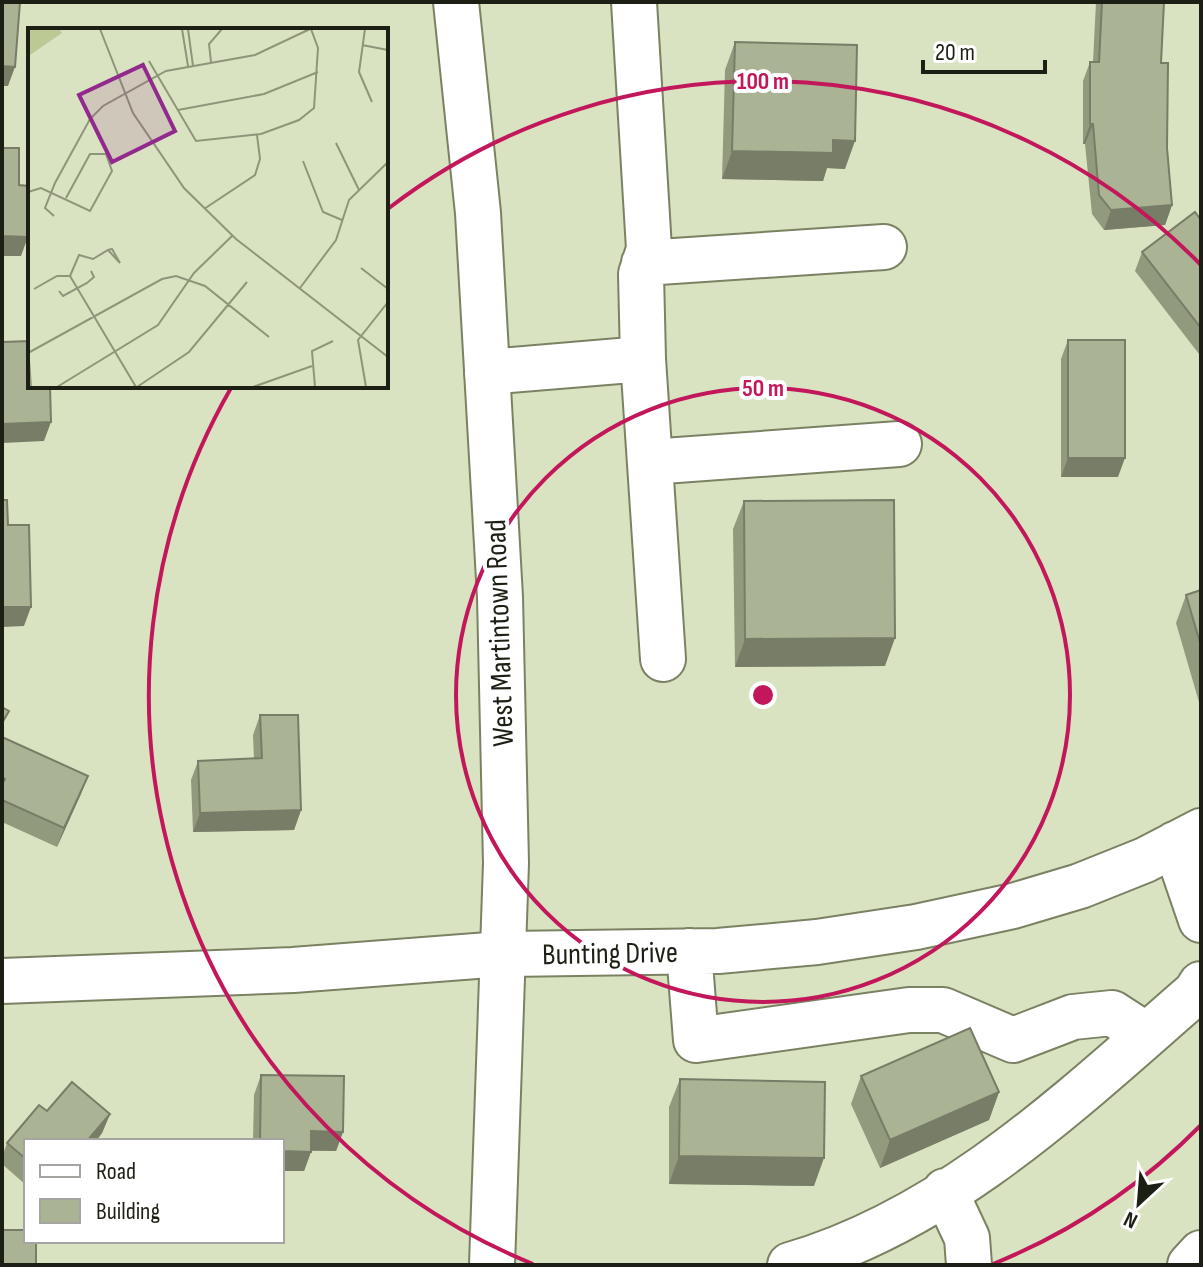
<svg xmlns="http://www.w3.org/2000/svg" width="1203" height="1267" font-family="'Sofia Sans Condensed',sans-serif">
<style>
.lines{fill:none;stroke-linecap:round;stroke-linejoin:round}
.minor-casing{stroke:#7a8263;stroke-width:48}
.major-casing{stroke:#7a8263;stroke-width:48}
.minor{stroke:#fff;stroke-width:44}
.major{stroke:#fff;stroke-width:44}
.wall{fill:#929a7e}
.shaded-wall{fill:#777d67}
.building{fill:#aab393;stroke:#777d67;stroke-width:2}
.ring{fill:none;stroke:#c2185b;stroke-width:4}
.labels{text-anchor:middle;stroke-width:8;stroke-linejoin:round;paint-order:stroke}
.street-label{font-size:30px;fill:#1c1f13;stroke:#fff}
.inset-road{fill:none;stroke:#8e957b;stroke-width:2}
.view{fill:#922a8e;fill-opacity:0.15;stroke:#922a8e;stroke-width:4}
.inset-edge{fill:none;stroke:#1c1f13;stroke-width:4}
.centre{fill:#c2185b;stroke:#fff;stroke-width:4}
.ring-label{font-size:24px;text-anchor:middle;font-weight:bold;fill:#c2185b;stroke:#fff;stroke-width:8;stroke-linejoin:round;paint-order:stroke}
</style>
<rect width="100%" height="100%" fill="#dae3c1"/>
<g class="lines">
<g class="minor-casing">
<path id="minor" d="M634,2L649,249L641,274L643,359L663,659
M644,263L884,247
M487,372L643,359
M650,462L899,444
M1175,844L1201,920
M689,951L696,1040L909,1010H943L1013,1040L1073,1017L1112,1013L1146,1035
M2,981L293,970L502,954L718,951L817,942L916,927L1013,906L1080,886L1145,860L1201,831
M945,1191L967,1238L969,1265
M790,1265C949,1219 1074,1098 1196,992L1201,984
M1190,1265L1201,1253"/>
</g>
<g class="major-casing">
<path id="major" d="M456,2L478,213L500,597L506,863L492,1265"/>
</g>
<use href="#minor" class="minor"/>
<use href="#major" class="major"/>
</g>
<path class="wall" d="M1096,2H1164L1161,63L1172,205L1165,225L1104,230L1092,214L1085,144H1083V81L1090,62H1093Z
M735,42L845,169L827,168L823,181L722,179L725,70Z
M1201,220V353L1199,354L1135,271L1142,252Z
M1068,340L1118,477H1061V359Z
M744,501L885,666L735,667L733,529Z
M1201,590V709L1176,623L1186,595Z
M260,715L301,810L294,830L193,832L191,780L198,761L254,759L253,735Z
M2,737L88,776L80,796L57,847L2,822Z
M261,1075L343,1132L336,1151H311L304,1171H282V1141H253L254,1095Z
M861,1076L999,1092L989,1120L880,1168L851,1104Z
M680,1079L814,1186L669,1184V1107Z
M72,1082L110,1114L102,1133L96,1141H26V1185L2,1164V1157L7,1143L39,1105L47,1111Z"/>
<path class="shaded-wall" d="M2,66L15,67L8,86H2Z
M1090,124H1093L1085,144H1083Z
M833,140L855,141L845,169L827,168L823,181L722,179L732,151Z
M1172,205L1165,225L1104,230L1111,210Z
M2,236L28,237L21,256H2Z
M51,422L44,441L2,443V424Z
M1068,458H1125L1118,477H1061Z
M2,607H31L24,626L2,627Z
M895,638L885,666L735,667L745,639Z
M88,776L80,796L57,847L64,828Z
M301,810L294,830L193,832L200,813Z
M999,1092L989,1120L880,1168L890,1140Z
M110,1114L102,1133L96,1141H87Z
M311,1131L343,1132L336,1151L304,1150Z
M282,1151L311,1152L304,1171H282Z
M679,1156L824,1158L814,1186L669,1184Z"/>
<path class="building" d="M2,2H20L15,67L2,66Z
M1102,2H1164L1161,63H1168L1167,148L1172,205L1111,210L1099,195L1093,124H1090V62H1099Z
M735,42L857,45L855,141L833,140V153L732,151Z
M2,148H19V185L29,186L28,237L2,236Z
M1195,212L1201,220V328L1142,252Z
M1068,340H1125V458H1068Z
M30,341V386H50L51,422L2,424V342Z
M2,500H7L8,525H29L31,607H2Z
M894,500L895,638L745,639L744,501Z
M1201,590V646L1186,595Z
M2,707L9,711L2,723Z
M260,715H298L301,810L200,813L198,761L262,758Z
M2,737L88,776L64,828L2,800V784L5,779L2,777Z
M970,1028L999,1092L890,1140L861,1076Z
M261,1075L344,1076L343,1132L311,1131V1152L282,1151V1141H260Z
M680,1079L825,1082L824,1158L679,1156Z
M72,1082L110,1114L87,1141H26V1159L7,1143L39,1105L47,1111Z
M2,1230H26V1241H36V1265H2Z"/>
<g class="ring">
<circle cx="763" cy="695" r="307"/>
<path d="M1201 1125A614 614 0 0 1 993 1264M533 1264A614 614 0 0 1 231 388M389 208A614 614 0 0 1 1201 265"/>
</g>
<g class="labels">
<g class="street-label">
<text transform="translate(499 633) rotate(-92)" y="10">West Martintown Road</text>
<text transform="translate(610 953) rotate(-1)" y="10">Bunting Drive</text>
</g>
</g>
<g transform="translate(28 28)">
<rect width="360" height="360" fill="#dae3c1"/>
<path d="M0,1H31L34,5L2,27Z" fill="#bcc995"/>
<path class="inset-road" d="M72,1L105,85L156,160L208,211L360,329M154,1L160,38M160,1L165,38M337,1L331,44L344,74M334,17L360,22M121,33L168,113L233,106L271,92L286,80L290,20L283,1M183,34L181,16L194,1M150,82L236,66L290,44M308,115L331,162M275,133L295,184L314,192M0,164L13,160L62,183L84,143L78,126H62L38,170M176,181L227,147L232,131L229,107M26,188L17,180L27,155L62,91L75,78L138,43L227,27L282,1M333,240L360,261M42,248L108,359M42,248L51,227L65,231L80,222L84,221L92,235L80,222M272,260L308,212L321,172L360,134M6,261L29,248H42M31,263L35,268L59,255L66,249L63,243M0,319L3,359M0,325L134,251L148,248L177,258L241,309M29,359L130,297L166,245L204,208M109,359L161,324L219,254M225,359L284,338M287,359L284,323L305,313M338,359L330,312L360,274"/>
<path class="view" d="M115,37L147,103L84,134L51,67Z"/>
<rect width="360" height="360" class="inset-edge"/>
</g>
<circle cx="763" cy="695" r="12" class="centre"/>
<g class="ring-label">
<text x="763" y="89">100 m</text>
<text x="763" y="396">50 m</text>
</g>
<rect width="1203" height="1267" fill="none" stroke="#1c1f13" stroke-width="8"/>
<rect x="24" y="1139" width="260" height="104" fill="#ffffff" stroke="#a4a5a1" stroke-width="2"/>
<rect x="40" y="1165" width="40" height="12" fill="#ffffff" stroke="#a4a5a1" stroke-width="2"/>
<text x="96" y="1179" font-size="24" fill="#1c1f13">Road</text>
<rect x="40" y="1199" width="40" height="24" fill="#aab393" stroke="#a4a5a1" stroke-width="2"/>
<text x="96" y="1219" font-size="24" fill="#1c1f13">Building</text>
<g transform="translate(1139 1203) rotate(206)" stroke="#ffffff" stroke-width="6" paint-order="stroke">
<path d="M0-6L14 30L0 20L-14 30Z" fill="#1c1f13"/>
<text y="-12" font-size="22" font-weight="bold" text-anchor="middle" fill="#1c1f13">N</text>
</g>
<path d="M923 60v12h122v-12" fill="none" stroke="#1c1f13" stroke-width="4"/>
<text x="935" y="60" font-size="24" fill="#1c1f13" stroke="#ffffff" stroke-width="6" paint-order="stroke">20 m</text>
</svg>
